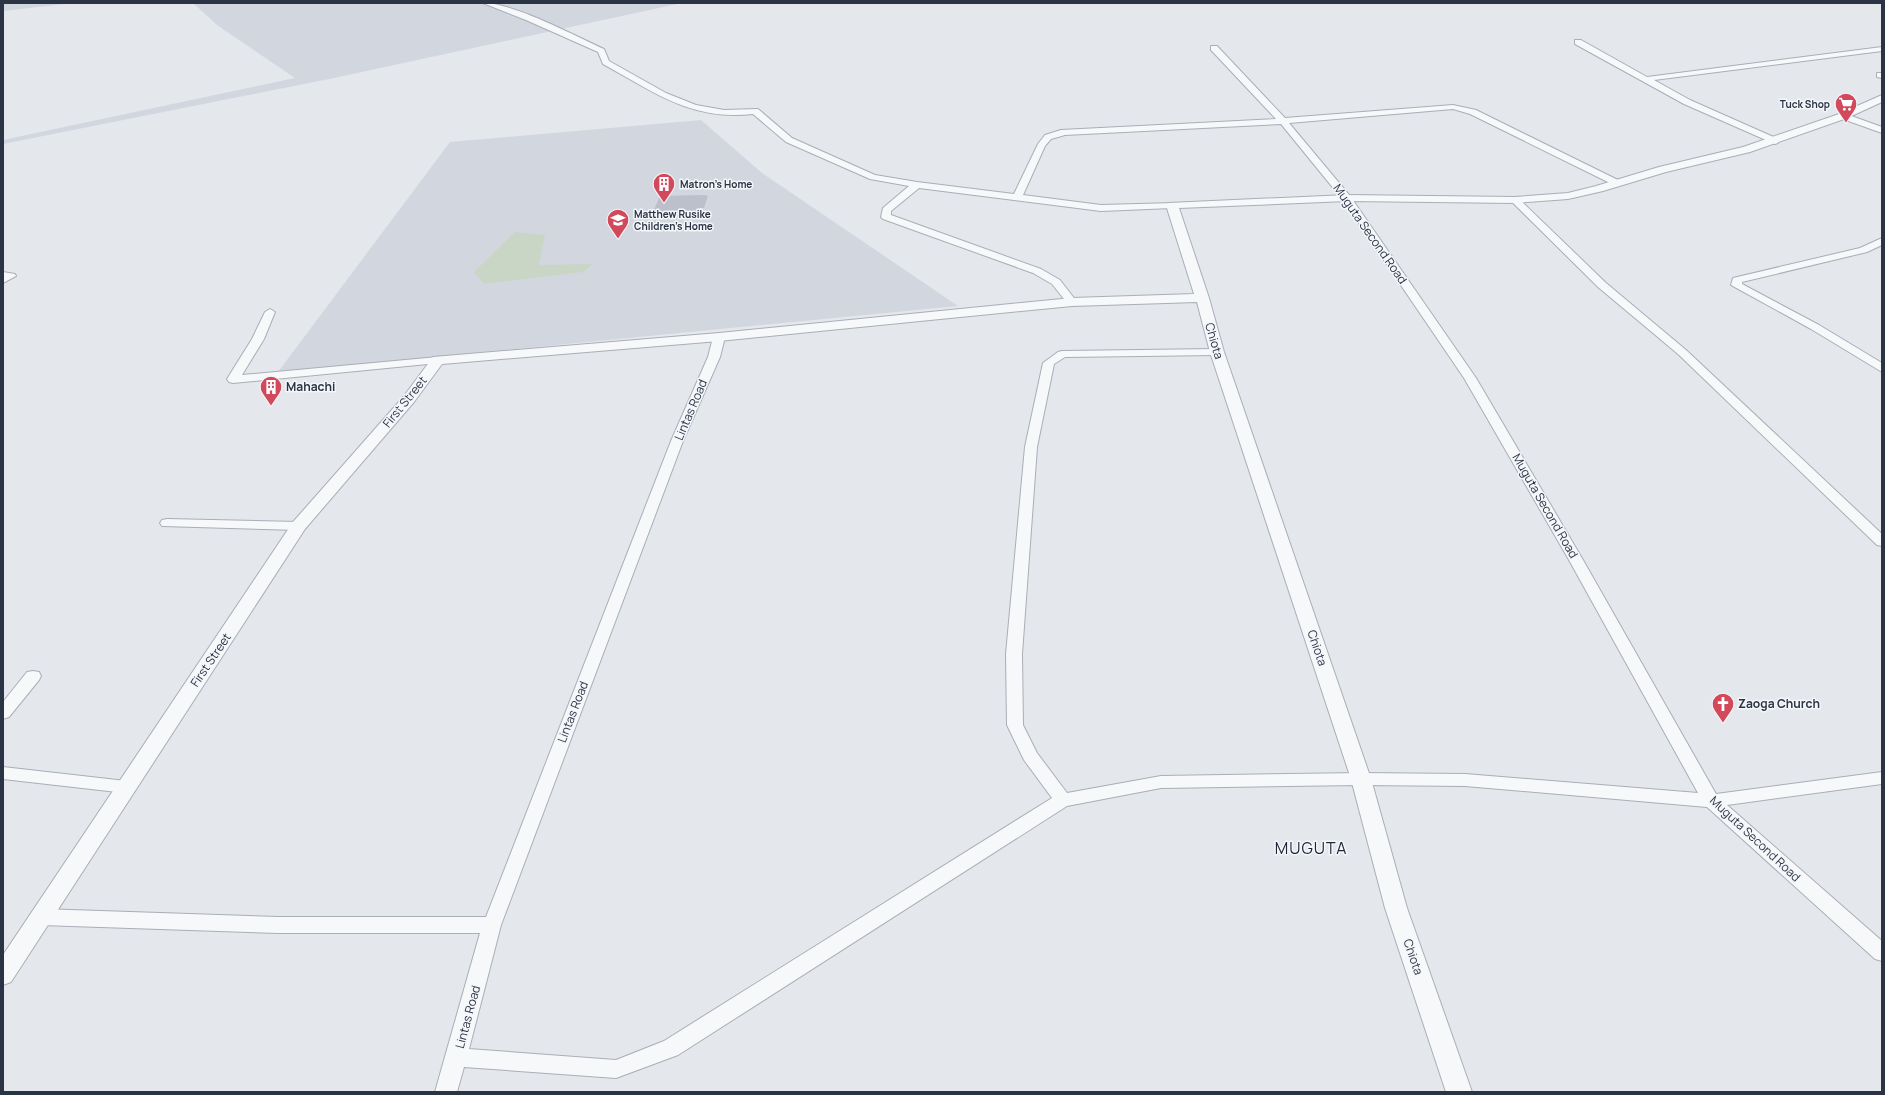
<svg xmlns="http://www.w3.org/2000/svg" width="1885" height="1095" font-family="Manrope,sans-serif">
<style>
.built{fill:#d2d6de}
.green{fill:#c9d6c5}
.building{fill:#bbc0ca}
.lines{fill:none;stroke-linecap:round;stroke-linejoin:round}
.minor-casing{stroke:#a9aeb7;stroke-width:2}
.tertiary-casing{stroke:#a9aeb7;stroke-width:2}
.minor{fill:#f7f8fa;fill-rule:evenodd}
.tertiary{fill:#f7f8fa;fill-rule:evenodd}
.labels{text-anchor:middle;stroke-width:3;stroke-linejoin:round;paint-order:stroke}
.far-poi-label{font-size:10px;font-weight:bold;fill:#2b3445;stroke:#f4f6f9;text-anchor:start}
.street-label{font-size:12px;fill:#2b3445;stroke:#f4f6f9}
.poi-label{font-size:12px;font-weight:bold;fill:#2b3445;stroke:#f4f6f9;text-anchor:start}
.near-neighbourhood-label{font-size:16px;letter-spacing:1px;fill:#1d2536;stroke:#f4f6f9}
</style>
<rect width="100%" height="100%" fill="#e4e7ec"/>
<path class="built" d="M3,3H73L3,11Z
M193,3H682L334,78L3,144V140L295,78L217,25Z
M701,120L762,173L958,306L278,372L450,142Z"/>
<path class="green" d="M515,232L545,235L539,265L593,264L583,272L484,284L474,272Z"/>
<path class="building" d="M660,196L704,195L708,196L704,208H700L699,212L682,213L653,212Z"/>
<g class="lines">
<g class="minor-casing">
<path id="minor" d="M483,3C514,3 573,35 604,49L609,61L666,93L696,105L724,110L758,109L792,138L875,175L917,182L1014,194L1038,144L1045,135L1061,130L1276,119L1211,50V46H1217L1285,118L1453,105L1476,110L1620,181L1622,183L1620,185H1614L1470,114L1453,109L1289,123L1350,196L1476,378L1583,560L1716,794L1882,772V784L1727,805L1882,941V961L1875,959L1707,807L1465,786L1361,785L1161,788L1067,806L678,1055L616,1078L464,1067L457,1092H435L480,933H278L41,925L34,922L32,917L34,912L41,909L278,917H486L671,441L708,357L713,337L719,334L725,337L720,357L683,441L501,925L469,1049L616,1060L664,1041L1052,798L1024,760L1007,725L1006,654L1025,447L1043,363L1058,352L1062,351L1217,349L1223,352L1217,355L1065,357L1054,364L1037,447L1022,654L1023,725L1037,753L1067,793L1161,776L1361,773L1465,774L1698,793L1569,560L1464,378L1343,200L1281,124L1065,135L1051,139L1045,146L1023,195L1101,205L1175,203L1177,205L1175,207L1172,208L1101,211L919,188L891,211V215L1041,269L1060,280L1077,302L1072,305L1068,304L1052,284L1033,273L883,219L881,217L883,208L909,186L870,179L786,142L753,114C691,121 654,92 603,64L598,52L526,20Z
M1575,40H1581L1647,77L1882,47V51L1654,80L1690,100L1778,139V143L1775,144L1684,104L1575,44Z
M1877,73H1882V78L1877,77Z
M1843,113L1882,127V133L1840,118L1839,116Z
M1515,197L1518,198L1606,283L1686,350L1882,534V546L1877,545L1678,354L1598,287L1512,202L1510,200L1512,198Z
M1882,238V245L1867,252L1742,282V284L1819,325L1882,363V372L1811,329L1731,285L1733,278L1860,248Z
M3,272L15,274L16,276L3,283Z
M270,309L275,312L264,339L242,375L438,357L444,360L438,363L233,383L229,382L227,379L252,339L265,312Z
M167,519L299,522L304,523L306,526L304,529L299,530L162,526L160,523L162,520Z
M33,671L39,672L41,676L39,680L9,717L3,719V702L27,672Z
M3,767L126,781L132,782L135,787L132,792L126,793L3,779Z"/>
</g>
<g class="tertiary-casing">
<path id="tertiary" d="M1882,95V102L1847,118L1750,152L1666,172L1603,191L1568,199L1515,203L1347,201L1179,208L1209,298L1224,352L1371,779L1407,908L1472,1092H1446L1385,908L1351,779L1210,352L1197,302L1072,306L719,341L442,364L414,402L305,529L11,982L3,985V955L293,522L404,396L433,357L719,333L1072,298L1194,294L1166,205L1168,203L1347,195L1515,197L1568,193L1596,186L1659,167L1743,147L1839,114Z"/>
</g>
<use href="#minor" class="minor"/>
<use href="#tertiary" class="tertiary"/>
</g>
<defs>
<g id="supermarket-pin" transform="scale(1.15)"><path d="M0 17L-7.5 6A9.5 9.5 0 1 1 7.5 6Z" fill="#d1495b" stroke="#f4f6f9"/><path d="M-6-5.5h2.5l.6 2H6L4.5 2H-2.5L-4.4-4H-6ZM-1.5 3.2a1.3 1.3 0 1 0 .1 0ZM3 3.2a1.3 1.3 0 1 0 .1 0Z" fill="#fff"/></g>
<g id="building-pin" transform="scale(1.15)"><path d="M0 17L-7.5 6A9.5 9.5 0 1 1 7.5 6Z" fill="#d1495b" stroke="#f4f6f9"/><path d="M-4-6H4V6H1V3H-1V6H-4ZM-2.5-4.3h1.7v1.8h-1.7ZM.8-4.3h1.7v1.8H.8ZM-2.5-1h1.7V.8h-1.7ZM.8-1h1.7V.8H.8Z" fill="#fff"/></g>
<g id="school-pin" transform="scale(1.15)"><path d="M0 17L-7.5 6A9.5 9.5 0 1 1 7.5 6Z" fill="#d1495b" stroke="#f4f6f9"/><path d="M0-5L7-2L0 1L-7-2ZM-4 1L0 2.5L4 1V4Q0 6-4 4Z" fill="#fff"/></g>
<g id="church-pin" transform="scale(1.15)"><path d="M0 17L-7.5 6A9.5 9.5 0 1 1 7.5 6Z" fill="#d1495b" stroke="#f4f6f9"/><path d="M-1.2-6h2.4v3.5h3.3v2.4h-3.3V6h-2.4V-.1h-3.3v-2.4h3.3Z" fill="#fff"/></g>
</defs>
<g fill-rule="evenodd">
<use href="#supermarket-pin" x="1846" y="104"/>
<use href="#building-pin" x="664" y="184"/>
<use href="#school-pin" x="618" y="220"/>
<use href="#building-pin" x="271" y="387"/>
<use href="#church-pin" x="1723" y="704"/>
</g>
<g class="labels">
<g class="far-poi-label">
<text x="1830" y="108" text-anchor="end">Tuck Shop</text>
<text x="680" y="188">Matron's Home</text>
<text x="634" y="218">Matthew Rusike<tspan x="634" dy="12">Children's Home</tspan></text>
</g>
<g class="street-label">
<text transform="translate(1370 234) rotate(55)" y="4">Muguta Second Road</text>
<text transform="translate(1214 341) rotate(74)" y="4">Chiota</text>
<text transform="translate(405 402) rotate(-51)" y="4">First Street</text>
<text transform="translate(691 410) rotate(-67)" y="4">Lintas Road</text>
<text transform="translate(1545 506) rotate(60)" y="4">Muguta Second Road</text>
<text transform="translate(1317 648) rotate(71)" y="4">Chiota</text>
<text transform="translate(211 660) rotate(-56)" y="4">First Street</text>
<text transform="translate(573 712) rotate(-69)" y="4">Lintas Road</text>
<text transform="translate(1755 839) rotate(43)" y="4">Muguta Second Road</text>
<text transform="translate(1413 957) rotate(71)" y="4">Chiota</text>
<text transform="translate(468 1017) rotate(-75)" y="4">Lintas Road</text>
</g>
<g class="poi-label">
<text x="286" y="391">Mahachi</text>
<text x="1738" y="708">Zaoga Church</text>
</g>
<g class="near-neighbourhood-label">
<text x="1311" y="854">MUGUTA</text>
</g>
</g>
<rect width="1885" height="1095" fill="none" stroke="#2b3445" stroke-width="8"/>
</svg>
